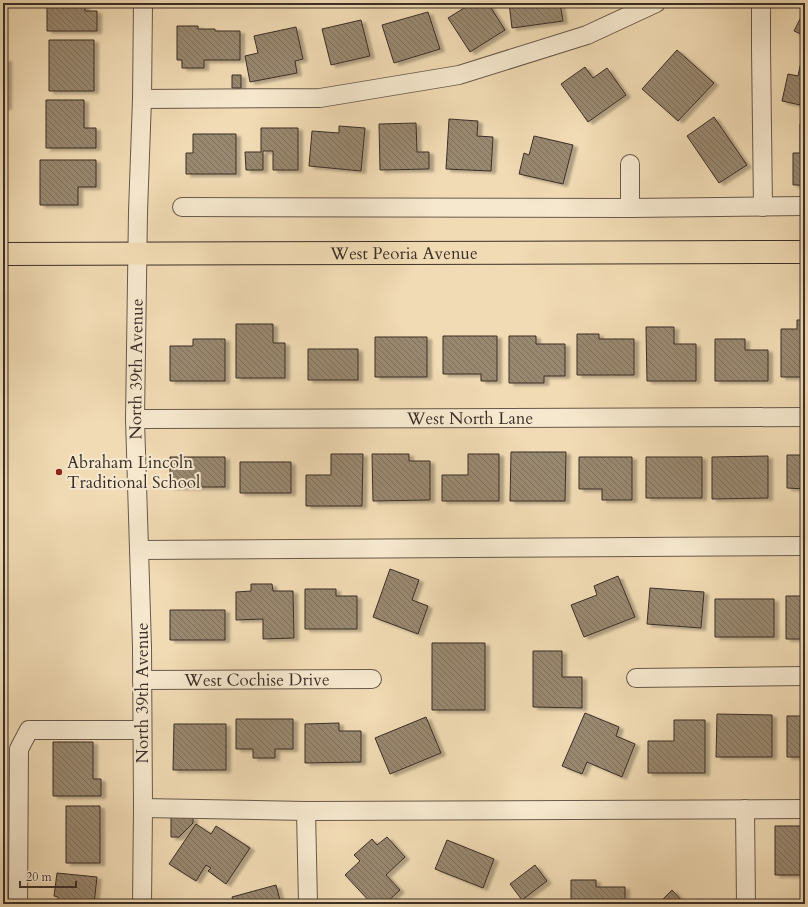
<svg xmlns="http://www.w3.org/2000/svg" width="808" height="907" font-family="Cardo,serif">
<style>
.building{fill:url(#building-back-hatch);stroke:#3a2e27;filter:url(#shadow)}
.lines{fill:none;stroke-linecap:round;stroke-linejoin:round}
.minor-casing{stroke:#68594a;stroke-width:20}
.major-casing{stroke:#3a2e27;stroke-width:24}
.minor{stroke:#f6e8ce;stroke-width:18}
.major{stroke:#f1dbb4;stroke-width:22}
.poi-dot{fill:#8f2418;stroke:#f6e8ce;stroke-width:1.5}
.labels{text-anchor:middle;stroke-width:4;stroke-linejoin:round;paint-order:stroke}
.street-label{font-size:17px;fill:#3a2e27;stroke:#f6e8ce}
.poi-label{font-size:17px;fill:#3a2e27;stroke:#f6e8ce;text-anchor:start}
</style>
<defs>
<pattern id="building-back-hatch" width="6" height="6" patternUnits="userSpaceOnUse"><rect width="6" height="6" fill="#998870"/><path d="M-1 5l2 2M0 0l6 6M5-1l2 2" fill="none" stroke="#7e705c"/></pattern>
<filter id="shadow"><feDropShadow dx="4.5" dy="2.5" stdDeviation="1" flood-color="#0004"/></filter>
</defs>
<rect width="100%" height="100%" fill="#f1dbb4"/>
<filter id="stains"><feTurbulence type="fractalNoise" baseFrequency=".005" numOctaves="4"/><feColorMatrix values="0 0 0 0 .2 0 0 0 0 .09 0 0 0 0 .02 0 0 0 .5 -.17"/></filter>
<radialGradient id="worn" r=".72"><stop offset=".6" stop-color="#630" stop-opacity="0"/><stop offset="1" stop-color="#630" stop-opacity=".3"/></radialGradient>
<path class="building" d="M47,3H85V11H97V31H47Z
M472,3H488L505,30L470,52L448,18Z
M509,3H560L563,21L512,28Z
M428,12L440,49L394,63L382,25Z
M802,15L805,16V36L794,31Z
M361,20L370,56L331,65L322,29Z
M177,26H198V29H215V31H240V60H204V68H182V60H177Z
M296,27L303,59L295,61L297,73L250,82L245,56L258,53L254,36Z
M49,40H94V91H49Z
M677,50L714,83L678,121L642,89Z
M802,57L805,58V106L782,101L788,74L798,76Z
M3,59H7V107H3Z
M585,67L593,78L607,68L626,95L588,122L561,84Z
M232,75H241V88H232Z
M46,100H84V128H96V148H46Z
M714,117L747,165L719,183L687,136Z
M449,119L478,121L477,136L493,137L491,171L446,169Z
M416,123L417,152H429V169L380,170L379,124Z
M800,124H805V185H793V153H800Z
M339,126L365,128L361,171L309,166L312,131L339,133Z
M261,128H298V170H273V151H263V170H246L245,152H261Z
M193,134H236V174H186V153H193Z
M534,136L573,145L563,184L519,174L524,153L529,155Z
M40,160H96V187H78V205H40Z
M797,320H805V377H781V329H797Z
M236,324H273V343H285V378H236Z
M646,327H674V344H696V381H647Z
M577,334H599V339H634V375H577Z
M443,336H497V381H481V374H443Z
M509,336H536V344H565V376H544V383H509Z
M375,337H427V377H375Z
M193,339H225V381H170V346H193Z
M715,339H745V350H768V381H715Z
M308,349H358V380H308Z
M511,452H566L565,501H510Z
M331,454H363L362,506H306V475H331Z
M372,454H409V461H430V500L373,501Z
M468,454H499V501H442V475H468Z
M787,455H805V489L787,488Z
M768,456V498L712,499V457Z
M170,457H225V487H170Z
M579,457H632V500H602V489H579Z
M646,457H702V498H646Z
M240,462H291V493H240Z
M390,569L419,580L412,600L428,606L418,634L373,617Z
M618,576L635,617L584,637L571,605L597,595L594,586Z
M251,584H272L273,591H293L294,638L263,639V619L236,620V592L251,591Z
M650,588L704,592L701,628L647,624Z
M305,589H336V596H357V629H305Z
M786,596H805V639H786Z
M715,599H774V637H715Z
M170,610H225V640H170Z
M432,643H485V710H432Z
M533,651H562V677H582V708L533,707Z
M585,713L619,727L616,736L635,744L622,777L587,762L582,774L562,766Z
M717,714L772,715V757H716Z
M787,716H805V757H787Z
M426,717L441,753L390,774L375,738Z
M236,719H293V749H275V758H253V749H236Z
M674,720H705V773H648V741H674Z
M339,723V731H361V762L305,763V724Z
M174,724H226V770H173Z
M53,742H93V779H101V796H53Z
M66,806H100V863H66Z
M171,817H193V823L179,837H171Z
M196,824L211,834L216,826L250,848L226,884L208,871L211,868L206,865L196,881L169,864Z
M775,826H805V875H775Z
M387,837L405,857L386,875L400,890L385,904H372L345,875L360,861L354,855L372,839L377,845Z
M447,840L494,859L483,888L435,869Z
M535,865L547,881L522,900L510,884Z
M57,873L97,877L94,904H58V897L54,896Z
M571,880H596V887H625V904H571Z
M276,885L281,904H234L232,897Z
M672,890L685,904H658Z
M788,901H805V904H788Z"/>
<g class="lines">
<g class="minor-casing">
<g id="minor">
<path d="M761,3V49L763,207"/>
<path d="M142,99L320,98L459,75L587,35L656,3"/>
<path d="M182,207L630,208L805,206"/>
<path d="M630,208V164"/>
<path id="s1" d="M135,419L805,417"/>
<path d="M139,550L805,546"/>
<path d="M636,678L805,676"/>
<path id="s2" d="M142,680L372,679"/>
<path d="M143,808L306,811L805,809"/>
<path d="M745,809L746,904"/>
<path d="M306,811L308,904"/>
<path d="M18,904L19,749L29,730H142"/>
<path id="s3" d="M142,904L143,808L142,647L135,419L138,212L142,99L143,3"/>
</g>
</g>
<g class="major-casing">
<g id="major">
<path id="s4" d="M3,254L805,252"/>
</g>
</g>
<use href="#minor" class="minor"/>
<use href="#major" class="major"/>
</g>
<circle class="poi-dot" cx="59" cy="472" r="4"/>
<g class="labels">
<g class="street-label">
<text dy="6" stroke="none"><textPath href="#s4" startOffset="401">West Peoria Avenue</textPath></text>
<text dy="6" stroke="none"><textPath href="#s3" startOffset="535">North 39th Avenue</textPath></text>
<text dy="6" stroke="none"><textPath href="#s1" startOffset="335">West North Lane</textPath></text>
<text dy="6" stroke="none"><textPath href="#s2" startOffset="115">West Cochise Drive</textPath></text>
<text transform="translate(142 693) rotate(-90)" y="6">North 39th Avenue</text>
</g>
<g class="poi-label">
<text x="67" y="468">Abraham Lincoln<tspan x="67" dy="20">Traditional School</tspan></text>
</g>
</g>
<rect width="808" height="907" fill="none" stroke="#f1dbb4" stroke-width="16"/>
<rect x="4" y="4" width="800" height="899" fill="none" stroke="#3a2e27" stroke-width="2"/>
<rect x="8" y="8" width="792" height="891" fill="none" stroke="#3a2e27"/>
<path d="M20 881v6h56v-6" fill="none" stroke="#3a2e27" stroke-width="2"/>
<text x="26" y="881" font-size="12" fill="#3a2e27" stroke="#f6e8ce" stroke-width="3" paint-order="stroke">20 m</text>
<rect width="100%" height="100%" filter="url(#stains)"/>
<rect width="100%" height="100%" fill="url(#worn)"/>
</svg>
